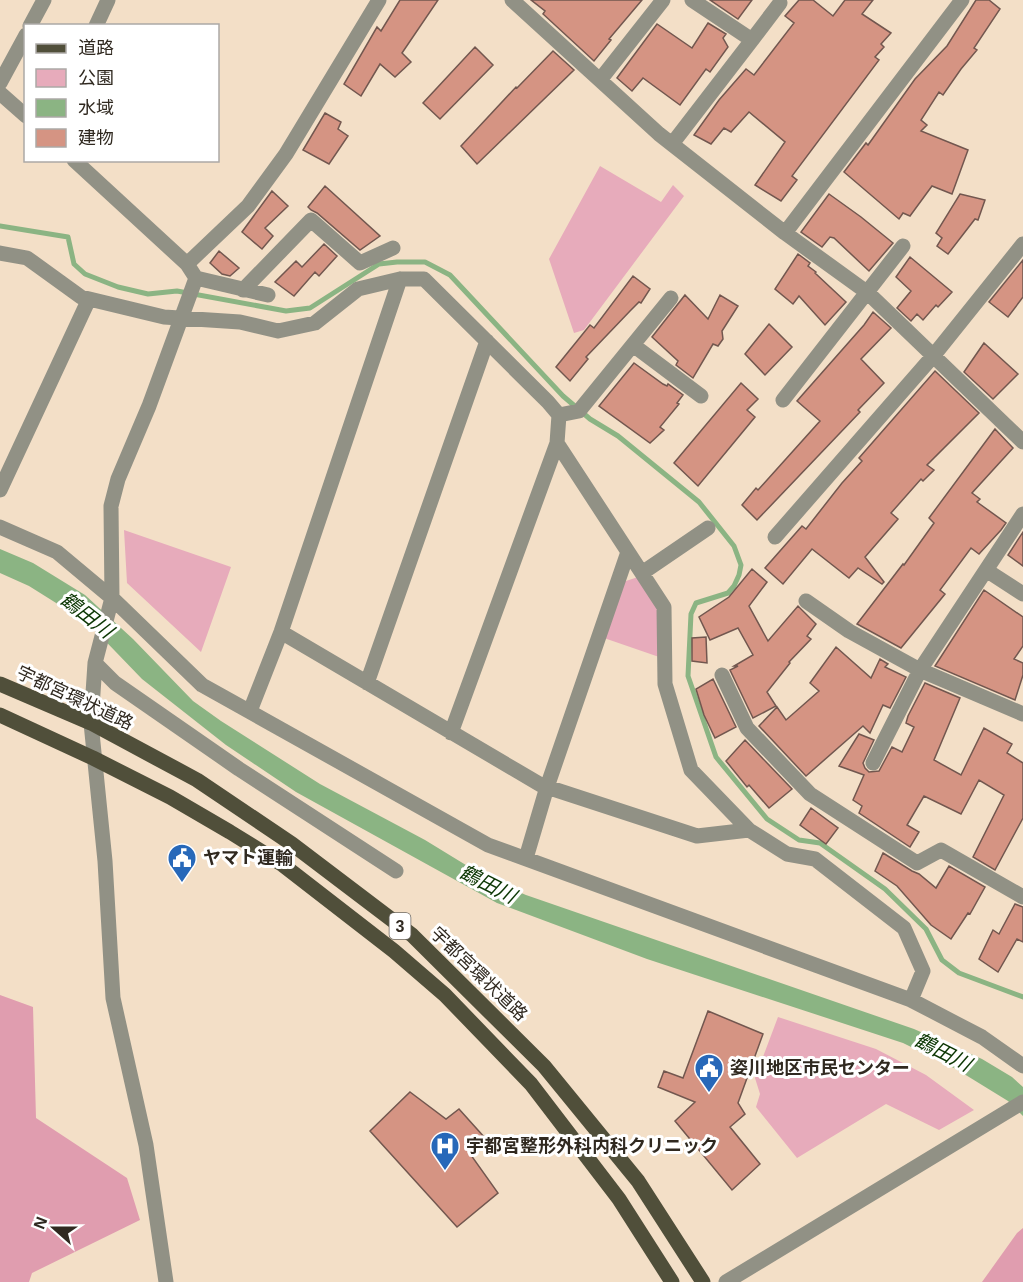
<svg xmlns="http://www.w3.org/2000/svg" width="1023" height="1282" font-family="Arial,'Noto Sans JP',sans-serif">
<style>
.green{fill:#e7abbb}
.forest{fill:#e09daf}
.water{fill:#8bb483}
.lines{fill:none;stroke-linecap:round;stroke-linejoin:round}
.stream{stroke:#8bb483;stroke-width:5}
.building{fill:#d59483;stroke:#72574f;stroke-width:1.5}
.minor{stroke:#919185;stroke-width:15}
.tertiary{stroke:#919185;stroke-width:15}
.primary{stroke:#504f3a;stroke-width:15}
.labels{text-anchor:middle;stroke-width:6;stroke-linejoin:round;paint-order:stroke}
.shield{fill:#fff;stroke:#6e6963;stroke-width:1.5}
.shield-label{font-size:16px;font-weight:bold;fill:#302920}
.street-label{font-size:18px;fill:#302920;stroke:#fff}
.poi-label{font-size:18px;font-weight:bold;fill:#302920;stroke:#fff;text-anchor:start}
.water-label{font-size:20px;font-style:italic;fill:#0b3603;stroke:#fff}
</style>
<rect width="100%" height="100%" fill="#f3dfc7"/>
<path class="green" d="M600,166L661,202L673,185L684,196L584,330L574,333L549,259Z
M124,530L231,567L201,652L127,583Z
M638,577L661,610L662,658L604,638L623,582Z
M778,1017L876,1049L926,1075L974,1110L939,1130L886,1104L797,1158L756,1107L760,1094L755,1078Z"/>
<path class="forest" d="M0,995L33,1007L36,1118L127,1178L140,1220L32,1273L29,1282H0Z
M1023,1228V1282H982L1017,1233Z"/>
<path class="water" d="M0,549L33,563L85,595L133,639L193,701L221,721L320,784L425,840L492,881L526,895L914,1029L982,1059L1012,1077L1023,1087V1116L1008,1101L956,1069L903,1043L647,959L497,903L296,792L226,745L142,679L88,623L29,586L0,573Z"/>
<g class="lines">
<path class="stream" d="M0,226L68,237L74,264L85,274L118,287L148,294L177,291L286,311L310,308L379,264L397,262H425L450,275L563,396L590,419L618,436L699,502L734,546L741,565L739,575L734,586L728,593L696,603L691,614L688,676L716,757L767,819L799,840L820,843L885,889L926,929L942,960L959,973L1023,997"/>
</g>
<path class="building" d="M400,0H438L402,53L411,62L395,77L380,64L361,96L344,84L377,27L381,31Z
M531,0H642L609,39L611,40L594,61L543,14L545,11Z
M710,0H752L738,19Z
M799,0H813L833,16L845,0H873L862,14L891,33L881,44L884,47L875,57L879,60L792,176L797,180L781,201L755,185L785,142L749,112L731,132L724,128L711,144L694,135L719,100L746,69L754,75L794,23L785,16Z
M976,0H989L1000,9L974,48L977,50L961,69L943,95L939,92L921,120L927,125L921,131L968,150L952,194L932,186L910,216L903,213L899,219L844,172L866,143L868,145L915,79L947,46Z
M708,23L726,34L723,38L728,47L710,72L706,69L680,105L643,78L632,91L617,78L657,24L692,48Z
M475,47L493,65L440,119L423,103Z
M553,51L574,70L477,164L461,146L516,87L517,88Z
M325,113L341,122L338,129L348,136L329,164L303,150Z
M325,186L380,236L360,250L317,213L311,210L308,207Z
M272,191L288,206L265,228L273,236L262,249L242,232Z
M829,194L861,217L893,243L869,271L834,238L830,237L822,247L801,232Z
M960,194L985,200L978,220L975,219L948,254L937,246L942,238L936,233Z
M324,244L337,256L319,276L315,272L294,296L275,282L296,261L302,267Z
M219,251L239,268L230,276L222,274L210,263Z
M798,254L810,263L808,266L816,272L815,273L846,302L825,325L799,296L793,304L775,289Z
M910,257L952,292L938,307L936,305L923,320L917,314L911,321L897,308L911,291L896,277Z
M1023,260V297L1008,317L989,302Z
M633,276L650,289L641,303L639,302L630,311L586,357L588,359L570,381L556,367L590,325L594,328Z
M685,295L708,319L720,295L738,306L722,331L723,339L718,346L713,344L693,378L676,365L678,361L652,337Z
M873,312L891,328L861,359L884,383L858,410L860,412L757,520L742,505L756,488L758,490L820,421L797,401L864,325Z
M769,324L792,347L765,375L745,354Z
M984,343L1018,374L993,399L964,372Z
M634,363L663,384L667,386L668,384L683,395L677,403L679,404L660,427L664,430L650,443L599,406Z
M935,371L979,413L927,465L934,470L923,481L921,479L891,513L898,519L865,557L884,582L882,584L858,568L849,578L812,549L783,584L765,568L802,526L806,529L842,483L862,461L859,458Z
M741,383L758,399L747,410L755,417L698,486L674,463Z
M995,429L1013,448L972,493L980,499L977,502L1006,523L1001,530L979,554L971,548L940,590L945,594L901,648L857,624L903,564L904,565L934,523L929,518Z
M1023,532V566L1008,555Z
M752,569L767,582L749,606L768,641L798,606L816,624L807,636L811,639L789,662L790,663L767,692L776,706L753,718L730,670L738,666H734L753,655L738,628L710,640L699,617L729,597Z
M984,590L1023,617V646L1014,659L1023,663V675L1015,700L935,666Z
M706,637L707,663L692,661V638Z
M836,647L871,678L880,659L888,664L885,667L906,677L890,708L883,705L870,733L863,726L806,776L759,726L777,707L786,720L819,691L810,683Z
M713,679L736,727L715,738L704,715L696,689Z
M925,683L960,698L934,760L961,775L984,728L1012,744L1007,753L1023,763V818L995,870L973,857L1004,795L979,780L961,814L924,796L907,825L919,832L910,847L859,813L862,806L853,800L864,775L839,766L859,734L874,740L863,763L865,768L869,772L879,771L892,747L902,752L914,727L906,723L908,716Z
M745,740L792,789L769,808L749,785L747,787L726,761Z
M811,808L838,828L826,844L800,825Z
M883,853L912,871L919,874L936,888L949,866L985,887L970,914L968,913L951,939L931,925L897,886L875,871Z
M1015,904L1023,907V942L1017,939L998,972L979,959L993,930L999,934Z
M708,1011L763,1034L738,1103L745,1114L730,1127L760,1164L732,1190L675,1121L695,1102L658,1087L664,1071L683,1078Z
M410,1092L446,1119L459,1109L485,1138L468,1151L498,1193L457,1227L370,1131Z"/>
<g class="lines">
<path class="minor" d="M512,0L659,134L785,233L868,293L1023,442
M30,26L44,0
M96,26L108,0
M752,40L780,3
M600,80L663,0
M0,83L26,35
M0,93L26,116
M672,144L752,40L692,0
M74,160L187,264
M785,233L962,0
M0,253L27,258L81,297L164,317L240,322L278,331L315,323L358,289L400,279H424L548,402L559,415L557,443L451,733
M196,278L268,295
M243,290L311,220L360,263L393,248
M633,345L701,396
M783,400L903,246
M559,415L579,411L671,298
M557,443L664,607L665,684L691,770L749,830L787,854L815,859L904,928L923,971L911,1000
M0,490L89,299
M0,527L57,552L112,598L202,685L488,845L911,1000L982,1037L1023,1066
M775,537L934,355L1023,244
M986,570L1023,594
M642,573L708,528
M806,601L849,631L920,670L1023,714
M281,632L541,785L697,836L749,830
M95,663L115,683L239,769L396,871
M722,675L747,728L810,794L917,863L941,850L1023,897
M367,683L487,341
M250,711L281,632L400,279
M873,763L920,670L1023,514
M526,858L547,787L628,552
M166,1282L146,1145L113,998L105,861L91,723L95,663L112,598L111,506L118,479L149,406L196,278L187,264L248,206L286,154L379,0"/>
<path class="tertiary" d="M726,1282L1023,1102"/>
<path class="primary" d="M0,684L91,723L197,780L292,844L412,935L544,1066L638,1181L703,1282
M0,715L93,758L170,797L230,832L283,865L394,951L445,995L531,1084L619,1199L672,1282"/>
</g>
<defs>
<g id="civic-pin" transform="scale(1.5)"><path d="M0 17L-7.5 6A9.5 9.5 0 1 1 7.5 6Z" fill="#2768b9" stroke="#fff"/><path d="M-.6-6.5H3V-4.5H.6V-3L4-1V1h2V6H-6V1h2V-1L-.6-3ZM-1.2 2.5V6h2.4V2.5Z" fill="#fff"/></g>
<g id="hospital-pin" transform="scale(1.5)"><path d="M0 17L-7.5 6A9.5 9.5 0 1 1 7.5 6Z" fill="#2768b9" stroke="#fff"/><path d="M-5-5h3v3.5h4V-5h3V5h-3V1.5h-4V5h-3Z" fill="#fff"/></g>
</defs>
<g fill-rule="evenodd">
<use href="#civic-pin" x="182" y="858"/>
<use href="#civic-pin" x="709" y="1068"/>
<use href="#hospital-pin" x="445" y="1146"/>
</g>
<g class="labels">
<rect class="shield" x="389.5" y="913" width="21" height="26" rx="4.5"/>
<g class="shield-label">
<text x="400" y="932">3</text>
</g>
<g class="street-label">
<text transform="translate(75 698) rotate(25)" y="6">宇都宮環状道路</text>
<text transform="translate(479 974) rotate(44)" y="6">宇都宮環状道路</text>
</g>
<g class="poi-label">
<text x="203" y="864">ヤマト運輸</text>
<text x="730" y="1074">姿川地区市民センター</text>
<text x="466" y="1152">宇都宮整形外科内科クリニック</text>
</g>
<g class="water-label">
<text transform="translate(87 615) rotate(38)" y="7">鶴田川</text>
<text transform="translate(488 884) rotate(27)" y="7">鶴田川</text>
<text transform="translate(943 1052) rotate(27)" y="7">鶴田川</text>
</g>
</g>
<rect x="24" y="24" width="195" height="138" fill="#ffffff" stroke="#aca9a6" stroke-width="1.5"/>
<rect x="36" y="44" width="30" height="9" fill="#504f3a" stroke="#aca9a6" stroke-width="1.5"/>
<text x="78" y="54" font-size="18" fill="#302920">道路</text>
<rect x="36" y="69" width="30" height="18" fill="#e7abbb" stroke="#aca9a6" stroke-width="1.5"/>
<text x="78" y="84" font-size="18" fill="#302920">公園</text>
<rect x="36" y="99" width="30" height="18" fill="#8bb483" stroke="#aca9a6" stroke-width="1.5"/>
<text x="78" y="114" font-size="18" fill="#302920">水域</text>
<rect x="36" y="129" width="30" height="18" fill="#d59483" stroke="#aca9a6" stroke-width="1.5"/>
<text x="78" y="144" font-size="18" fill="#302920">建物</text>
<g transform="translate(54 1228) rotate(291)" stroke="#ffffff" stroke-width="4.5" paint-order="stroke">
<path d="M0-4.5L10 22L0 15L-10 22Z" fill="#302920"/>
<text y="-9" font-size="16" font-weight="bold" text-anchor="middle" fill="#302920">N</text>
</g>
</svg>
